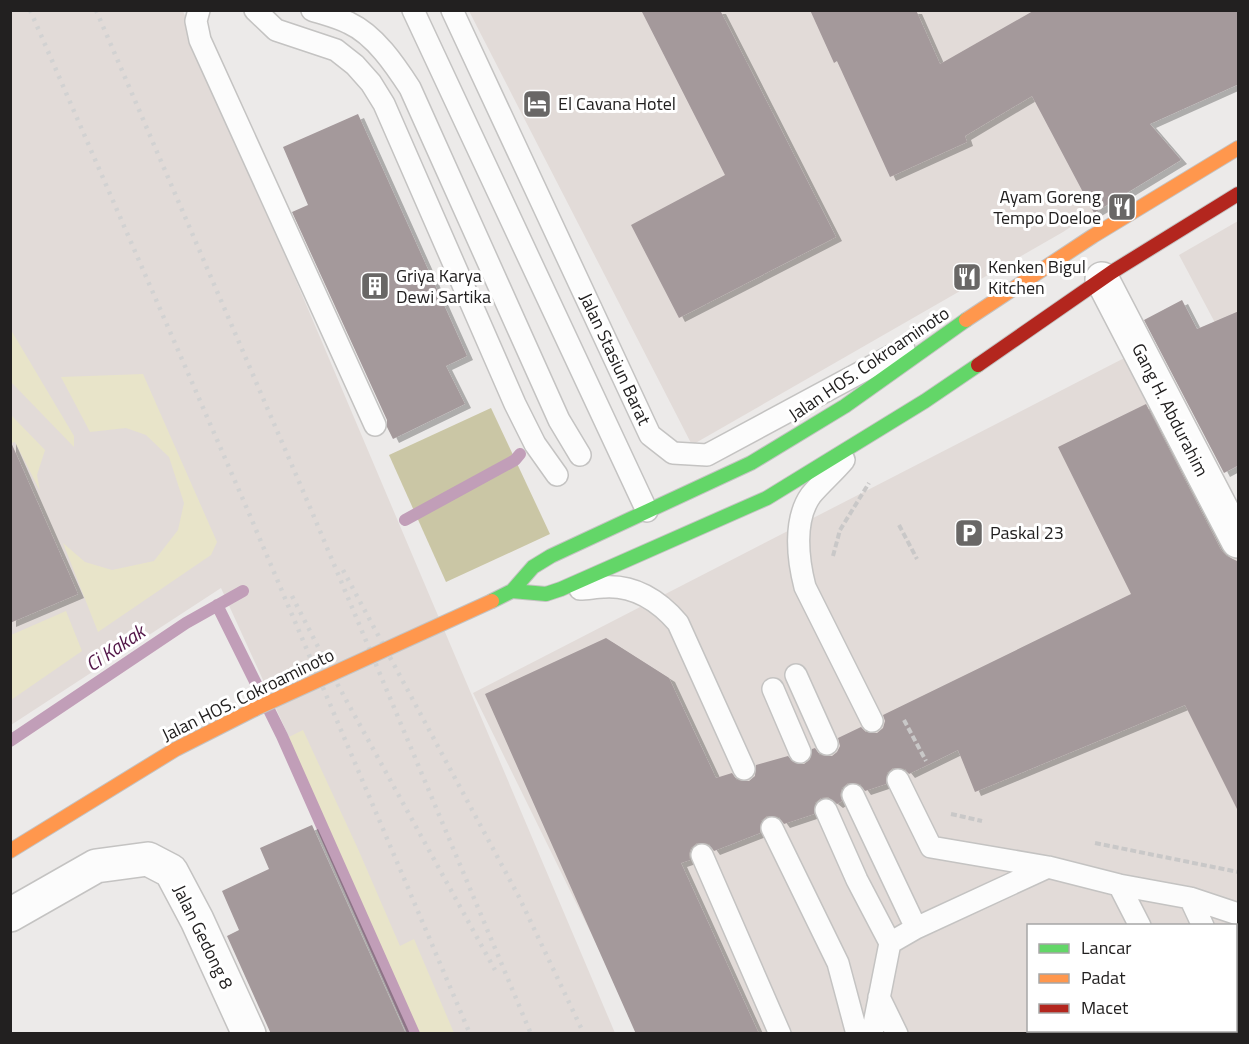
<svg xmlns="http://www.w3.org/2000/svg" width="1249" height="1044" font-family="'Titillium Web',sans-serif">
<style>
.built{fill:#e2dbd8;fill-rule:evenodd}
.green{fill:#e8e4c9}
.forest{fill:#cac6a5}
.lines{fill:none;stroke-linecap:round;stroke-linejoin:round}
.stream{stroke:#c19eb8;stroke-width:12}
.building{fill:#a4999b;filter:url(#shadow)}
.lane-casing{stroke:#c4c3c2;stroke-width:24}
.street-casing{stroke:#c4c3c2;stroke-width:36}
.fast-casing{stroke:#c4c3c2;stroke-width:16}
.slow-casing{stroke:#c4c3c2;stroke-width:16}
.jam-casing{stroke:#c4c3c2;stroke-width:16}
.path{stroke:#c9c8c8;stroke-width:4;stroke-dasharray:6 3;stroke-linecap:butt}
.lane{stroke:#fcfcfc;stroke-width:21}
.street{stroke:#fcfcfc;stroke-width:33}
.fast{stroke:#63d668;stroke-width:14}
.slow{stroke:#ff974d;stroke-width:14}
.jam{stroke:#b3261e;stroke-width:14}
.rail{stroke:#d2d2d2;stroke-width:4.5;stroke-dasharray:3 6;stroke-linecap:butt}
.slow-bridge-casing{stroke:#c4c3c2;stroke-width:16;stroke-linecap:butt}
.slow-bridge{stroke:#ff974d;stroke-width:14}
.labels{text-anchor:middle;stroke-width:6;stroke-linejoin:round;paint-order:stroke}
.poi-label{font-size:18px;fill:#222020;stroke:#fff;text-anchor:start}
.street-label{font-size:18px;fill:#222020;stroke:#fff}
.water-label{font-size:20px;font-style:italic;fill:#521648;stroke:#fff}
</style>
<defs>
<filter id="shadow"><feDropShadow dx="6" dy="4" stdDeviation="0" flood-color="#0004"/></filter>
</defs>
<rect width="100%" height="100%" fill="#eceae9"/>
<path class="built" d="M11,11H183L244,158L615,1033H424L221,588L11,725Z
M469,11H1100L1161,167L1063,232L692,445Z
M1238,221V366L1179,255Z
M1134,353L1238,560V1033H640L473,693ZM1028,926H1236V1030H1028Z"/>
<path class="green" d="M11,330L74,436V447L11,382Z
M143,374L217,542L211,555L98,632L63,543L85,562L112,570L154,561L178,530L184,503L169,457L146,435L126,428L90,432L61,377Z
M10,414L45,450L37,475L40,491L15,442L11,443Z
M66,611L82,651L11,700V635Z
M303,730L358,849L400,946L414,939L454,1033H410L281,741Z"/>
<path class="forest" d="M491,408L550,534L446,582L389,455Z"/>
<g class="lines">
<path class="stream" d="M405,520L515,460L520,454
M217,605L282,736L414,1034
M10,741L186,623L243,591"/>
</g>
<path class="building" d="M641,10H720L836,237L679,318L631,225L725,175Z
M810,10H916L940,64L1033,11L1239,10V84L1150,124L1181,160L1094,213L1032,96L965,136L967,142L890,177L837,61L834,63Z
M358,114L467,356L446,366L465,404L393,439L387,427V420L292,212L308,205L283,147Z
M1182,300L1197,329L1239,311V465L1224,473L1144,320Z
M1146,404L1221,550L1227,556L1239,562V813L1185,705L975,792L958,750L909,774L905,769L893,768L887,773L886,784L865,791L860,784L848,783L842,788L840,795L842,801L837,804L828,797L821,798L815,803L814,814L784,824L779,817L767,816L761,821L760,833L714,851L709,844L697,843L691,848L689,854L690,860L681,863L759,1034H636L485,694L606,638L669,678L716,778L732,773L737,780L749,781L755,776L756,765L788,756L793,762L804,764L810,759L812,749L815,748L820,755L832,756L837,752L840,746L838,738L861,727L866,732L877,733L883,728L885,721L883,715L1131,594L1058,447Z
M10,440L78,594L10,623Z
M312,825L406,1034H271L227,936L239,930L222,891L269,869L260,848Z"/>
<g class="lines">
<g class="lane-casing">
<path id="lane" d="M199,10L196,21L200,40L375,425
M255,10L276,30L336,50L355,65L371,83L384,104L515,404L535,444L557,475
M312,10C324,14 337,17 349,23C375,35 395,65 410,88L559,420L580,455
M413,10L647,511
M452,10L650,435L673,453L707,455L904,349
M844,460C834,472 821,483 811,495C793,520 798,560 805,587L872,721
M580,589C588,589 596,587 604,587C634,585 659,601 678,623L744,769
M796,675L827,744
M773,689L800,752
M898,780L931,847L1048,867L1119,885L1190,898L1238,914
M853,795L916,928
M826,810L857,880L890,943
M772,828L838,963L857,1034
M702,855L780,1034
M1119,885L1140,926
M1190,898L1203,926
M1236,992L1238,998
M879,997L897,1034
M1192,1030L1193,1034
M872,1034L890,943L916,928L1048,867"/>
</g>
<g class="street-casing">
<path id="street" d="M1102,279L1238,541
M10,915L96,866L148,859L171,871L197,920L249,1034"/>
</g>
<g class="fast-casing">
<path id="fast" d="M512,591L546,594L561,589L767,498L925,401L978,365
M492,601L512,591L533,567L551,556L751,463L845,406L966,320"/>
</g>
<g class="slow-casing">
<path id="slow" d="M966,320L1093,236L1238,148
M10,851L176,749L255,709"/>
</g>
<g class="jam-casing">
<path id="jam" d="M978,365L1112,272L1238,194"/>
</g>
<path class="path" d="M899,525L917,559
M833,556L840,530L869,483
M904,720L926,761
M951,814L982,821
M1095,843L1238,872"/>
<use href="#lane" class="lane"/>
<use href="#street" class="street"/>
<use href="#fast" class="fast"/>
<use href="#slow" class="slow"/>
<use href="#jam" class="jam"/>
<path class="rail" d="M30,10L248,511L470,1034
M96,10L312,512L531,1034
M343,570L519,897L584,1034
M292,596L334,678L495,970"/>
<g class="slow-bridge-casing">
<path id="slow-bridge" d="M255,709L492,601"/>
</g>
<use href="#slow-bridge" class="slow-bridge"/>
</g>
<defs>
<g id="hotel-square" transform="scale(1.5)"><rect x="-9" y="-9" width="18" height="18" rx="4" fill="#696766" stroke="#fff"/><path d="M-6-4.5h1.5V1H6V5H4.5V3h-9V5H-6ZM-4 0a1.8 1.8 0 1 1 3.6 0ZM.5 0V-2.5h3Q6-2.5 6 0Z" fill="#fff"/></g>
<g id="restaurant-square" transform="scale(1.5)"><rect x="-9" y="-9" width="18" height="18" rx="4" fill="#696766" stroke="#fff"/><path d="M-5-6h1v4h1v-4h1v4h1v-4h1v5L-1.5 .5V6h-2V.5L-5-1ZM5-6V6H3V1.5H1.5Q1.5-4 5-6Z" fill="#fff"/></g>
<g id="building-square" transform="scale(1.5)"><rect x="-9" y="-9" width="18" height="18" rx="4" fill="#696766" stroke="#fff"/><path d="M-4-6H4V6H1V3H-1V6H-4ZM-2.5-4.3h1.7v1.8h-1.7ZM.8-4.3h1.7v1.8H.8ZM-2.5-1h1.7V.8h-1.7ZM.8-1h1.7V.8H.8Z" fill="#fff"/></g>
<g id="parking-square" transform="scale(1.5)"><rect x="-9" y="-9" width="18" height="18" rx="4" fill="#696766" stroke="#fff"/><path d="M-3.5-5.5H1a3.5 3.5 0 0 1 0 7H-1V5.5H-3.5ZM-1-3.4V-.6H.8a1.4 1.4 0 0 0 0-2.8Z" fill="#fff"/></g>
</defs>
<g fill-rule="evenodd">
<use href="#hotel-square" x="537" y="104"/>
<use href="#restaurant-square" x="1122" y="207"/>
<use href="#restaurant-square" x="967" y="277"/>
<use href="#building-square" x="375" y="286"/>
<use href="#parking-square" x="969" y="533"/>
</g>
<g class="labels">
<g class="poi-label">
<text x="558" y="110">El Cavana Hotel</text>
<text x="1101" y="203" text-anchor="end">Ayam Goreng<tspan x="1101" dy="21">Tempo Doeloe</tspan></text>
<text x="988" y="273">Kenken Bigul<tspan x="988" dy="21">Kitchen</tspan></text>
<text x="396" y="282">Griya Karya<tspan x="396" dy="21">Dewi Sartika</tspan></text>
<text x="990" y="539">Paskal 23</text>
</g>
<g class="street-label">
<text transform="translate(615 359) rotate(65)" y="6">Jalan Stasiun Barat</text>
<text transform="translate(869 364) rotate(-34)" y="6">Jalan HOS. Cokroaminoto</text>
<text transform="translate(1170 410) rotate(63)" y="6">Gang H. Abdurahim</text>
<text transform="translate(248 695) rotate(-26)" y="6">Jalan HOS. Cokroaminoto</text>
<text transform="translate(203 937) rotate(64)" y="6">Jalan Gedong 8</text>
</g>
<g class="water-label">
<text transform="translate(115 648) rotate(-34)" y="7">Ci Kakak</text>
</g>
</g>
<rect width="1249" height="1044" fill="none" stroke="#222020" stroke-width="24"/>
<rect x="1027" y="924" width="210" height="108" fill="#ffffff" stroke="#a7a6a6" stroke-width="1.5"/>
<rect x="1039" y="944" width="30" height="9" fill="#63d668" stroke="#a7a6a6" stroke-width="1.5"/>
<text x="1081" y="954" font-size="18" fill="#222020">Lancar</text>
<rect x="1039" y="974" width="30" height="9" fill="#ff974d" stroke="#a7a6a6" stroke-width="1.5"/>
<text x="1081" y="984" font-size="18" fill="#222020">Padat</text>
<rect x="1039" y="1004" width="30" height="9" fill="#b3261e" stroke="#a7a6a6" stroke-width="1.5"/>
<text x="1081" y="1014" font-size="18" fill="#222020">Macet</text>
</svg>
